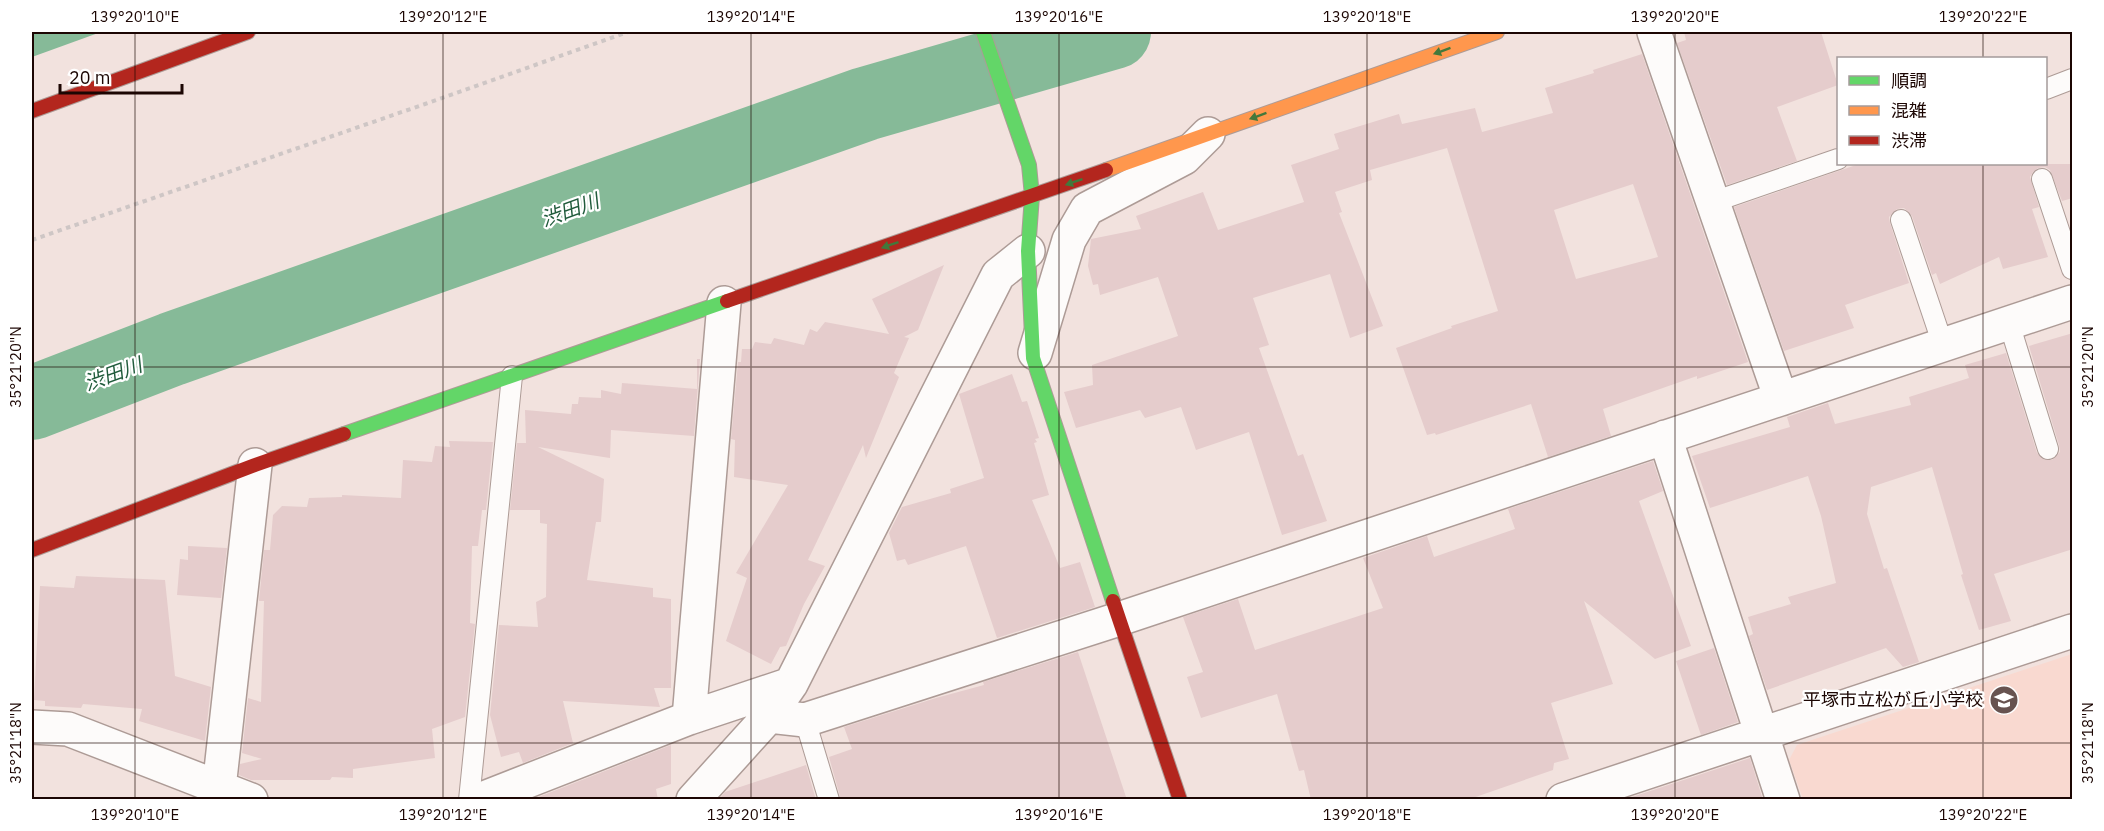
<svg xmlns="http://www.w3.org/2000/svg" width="2104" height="831" font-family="'IBM Plex Sans','Noto Sans JP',sans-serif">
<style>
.built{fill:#f9d9d0}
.water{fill:#86ba98}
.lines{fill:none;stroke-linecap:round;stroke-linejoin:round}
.river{stroke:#86ba98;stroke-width:74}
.building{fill:#e5cccc;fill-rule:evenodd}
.lane-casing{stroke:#ad9b96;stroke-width:22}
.street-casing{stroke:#ad9b96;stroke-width:36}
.fast-casing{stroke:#ad9b96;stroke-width:16}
.slow-casing{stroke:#ad9b96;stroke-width:16}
.jam-casing{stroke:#ad9b96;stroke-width:16}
.path{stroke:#cec6c5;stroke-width:4;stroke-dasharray:4.5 4.5;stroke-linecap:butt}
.lane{stroke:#fdfbfa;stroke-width:20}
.street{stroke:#fdfbfa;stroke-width:33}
.fast{stroke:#63d668;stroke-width:14}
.slow{stroke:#ff974d;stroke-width:14}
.jam{stroke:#b3261e;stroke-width:14}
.oneway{fill:#43783b}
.ticks{fill:none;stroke:#1c0603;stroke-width:1.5;stroke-opacity:0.45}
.labels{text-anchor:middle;stroke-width:4.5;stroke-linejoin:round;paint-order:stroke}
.poi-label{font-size:18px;fill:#1c0603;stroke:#fff;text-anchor:end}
.water-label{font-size:20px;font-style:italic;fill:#215c3c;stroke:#fff}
.neatline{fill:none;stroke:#1c0603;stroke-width:2}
.ticks-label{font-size:15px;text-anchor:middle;fill:#1c0603}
</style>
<rect width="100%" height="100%" fill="#f2e2de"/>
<path class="built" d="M2072,654V799H1803L1789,760L1797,745Z"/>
<path class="water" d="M32,32H101L32,57Z"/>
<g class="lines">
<path class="river" d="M32,403L172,349L865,104L1114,32"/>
</g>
<path class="building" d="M1684,32H1821L1838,85L1777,107L1797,161L1727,185L1677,43L1686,40Z
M1642,54L1748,362L1697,379V376L1603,409L1611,436L1548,457L1531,404L1436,435L1435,433L1427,435L1396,348L1452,328L1451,326L1498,311L1447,148L1370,170L1372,180L1335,192L1342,212L1339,213L1383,326L1350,338L1330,274L1253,298L1269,345L1259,348L1298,456L1303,454L1327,521L1282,535L1249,432L1196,450L1181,407L1145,418L1140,410L1076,428L1064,392L1093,385L1092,365L1178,336L1158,277L1100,295L1098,284L1093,285L1088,266L1091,239L1141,229L1136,216L1203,192L1218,230L1304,202L1291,165L1339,149L1334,134L1399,114L1402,124L1475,108L1482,132L1553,113L1545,88L1594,73L1593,70ZM1633,184L1658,257L1576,279L1554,210Z
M1859,164H2073V198L2062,201L2050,170L2045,167L2038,168L2033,172L2030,177L2039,207L2032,209L2048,257L2003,269L1999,257L1940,284L1936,273L1932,275L1912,216L1904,208L1897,209L1889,217L1890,223L1909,283L1845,305L1854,328L1784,351L1734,207Z
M944,265L918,330L904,337L909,338L894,373L899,377L866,458L863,445L808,560L825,566L804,604L786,646L780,647L771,664L726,641L747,578L736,573L788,485L734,477L735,440L731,439L738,362H741L742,349H752L755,342L771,344L774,338L804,345L810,329L817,332L825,322L889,334L872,299Z
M2073,333V549L1994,574L2011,621L1979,630L1961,575L1963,574L1932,467L1871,487L1867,514L1884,569L1887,568L1919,662L1903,667L1886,648L1767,690L1749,636L1753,634L1748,617L1791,604L1788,597L1836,583L1821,516L1808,476L1710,508L1692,456L1790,427L1787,417L1828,403L1835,424L1911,405L1909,397L1969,378L1965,365L2006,353L2037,453L2045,460H2052L2060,452L2059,445L2029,346Z
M697,359H700L694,436L611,430L610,458L538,447L604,479L601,522H596L587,580L653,588V597L671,599V688H654L660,707L563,701L573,743L523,763L519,752L501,757L490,715L499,625L538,627L536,602L546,597L547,524L540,523V510H510L517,443H526L525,410L571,414L572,404H578L579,397L601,398V390L621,394L622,383L697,389Z
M1012,374L1022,402L1027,401L1039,438L1035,439L1037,442L1034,443L1049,495L1032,500L1060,568L1080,562L1095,607L997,638L966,546L908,565L905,559L897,561L889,533L902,507L951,493L950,489L984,478L959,394Z
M449,441L493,442L486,510H482L478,546H472L470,623L475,624L465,717L432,729L435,758L353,769V778L332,777L330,780H251L239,775L240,764L262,759L242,753L248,698L261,702L264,601H259L264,550H270L273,515L282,506L307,507L309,498L342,497V495L401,498L403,460L432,462L435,446L450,447Z
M1653,461L1663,491L1639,501L1691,646L1655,659L1584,601L1613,684L1551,703L1569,759L1554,763L1553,770L1467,800H1311L1304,770L1299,771L1277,694L1201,718L1187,677L1203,672L1183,617L1238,599L1255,650L1383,608L1363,558L1427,536L1434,557L1515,529L1508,509Z
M188,546L227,548L221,598L177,595L180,559L188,560Z
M76,576L165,580L175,676L211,687L205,741L139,721L142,709L83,704L81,708L45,706V701L34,700L40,586L74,588Z
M1714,648L1738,722L1701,735L1676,661Z
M1078,652L1127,800H841L829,757L852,749L844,727L936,698L984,685L983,682Z
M671,745V784L656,789L658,800H537L536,798Z
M1750,758L1763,800H1633L1632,797Z
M806,765L816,800H722L721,797L725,792Z"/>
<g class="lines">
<g class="lane-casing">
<path id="lane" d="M2046,89L2072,79
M2042,179L2072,269
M1713,202L1838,159
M1901,220L1943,345
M2009,323L2048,449
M805,720L829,800
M469,800L512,376"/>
</g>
<g class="street-casing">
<path id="street" d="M1654,32L1781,399
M1035,353L1069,240L1087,209L1184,158L1208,134
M1665,437L1783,800
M769,716L805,720L1119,619L2072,302
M689,718L724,303
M32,727L68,729L251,800
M219,788L255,465
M479,800L689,718L791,684
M693,800L769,716L791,684L998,275L1028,251
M1563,800L2072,631"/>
</g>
<g class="fast-casing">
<path id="fast" d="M983,32L1029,165L1032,196L1028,251L1033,358L1113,601
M344,434L727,301"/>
</g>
<g class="slow-casing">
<path id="slow" d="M1106,170L1497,32"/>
</g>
<g class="jam-casing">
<path id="jam" d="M32,111L248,32
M727,301L1106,170
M32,550L255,465L344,434
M1113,601L1180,800"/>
</g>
<path class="path" d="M32,240L425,104L628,32"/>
<use href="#lane" class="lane"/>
<use href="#street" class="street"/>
<use href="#fast" class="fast"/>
<use href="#slow" class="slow"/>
<use href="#jam" class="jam"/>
</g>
<defs><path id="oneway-solid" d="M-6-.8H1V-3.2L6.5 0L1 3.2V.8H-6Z" transform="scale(1.5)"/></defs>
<g class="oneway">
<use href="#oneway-solid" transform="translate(1442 51) rotate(160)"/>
<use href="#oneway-solid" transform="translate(1258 116) rotate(160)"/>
<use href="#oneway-solid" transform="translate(1074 182) rotate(161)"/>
<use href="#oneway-solid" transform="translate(890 245) rotate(161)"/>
</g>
<path class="ticks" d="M135,32V800M443,32V800M751,32V800M1059,32V800M1367,32V800M1675,32V800M1983,32V58M1983,164V800M32,367H2072M32,743H2072"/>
<defs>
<g id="school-disc" transform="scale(1.5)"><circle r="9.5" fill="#675350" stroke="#fff"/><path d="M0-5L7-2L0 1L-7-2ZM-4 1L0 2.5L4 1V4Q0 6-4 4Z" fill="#fff"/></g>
</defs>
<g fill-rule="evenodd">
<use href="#school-disc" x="2004" y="700"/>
</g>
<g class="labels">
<g class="poi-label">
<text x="1983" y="706">平塚市立松が丘小学校</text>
</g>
<g class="water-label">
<text transform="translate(570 210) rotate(-20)" y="7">渋田川</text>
<text transform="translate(113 374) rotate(-20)" y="7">渋田川</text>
</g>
</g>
<rect width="2104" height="831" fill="none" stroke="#ffffff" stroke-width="66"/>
<rect x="1837" y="57" width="210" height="108" fill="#ffffff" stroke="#a49b9a" stroke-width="1.5"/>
<rect x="1849" y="76" width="30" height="9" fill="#63d668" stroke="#a49b9a" stroke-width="1.5"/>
<text x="1891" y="87" font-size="18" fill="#1c0603">順調</text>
<rect x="1849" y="106" width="30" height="9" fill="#ff974d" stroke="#a49b9a" stroke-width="1.5"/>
<text x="1891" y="117" font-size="18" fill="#1c0603">混雑</text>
<rect x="1849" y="136" width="30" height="9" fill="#b3261e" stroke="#a49b9a" stroke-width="1.5"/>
<text x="1891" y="147" font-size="18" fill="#1c0603">渋滞</text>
<path d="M60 84v9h122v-9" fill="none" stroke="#1c0603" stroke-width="3"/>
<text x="69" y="84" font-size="18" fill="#1c0603" stroke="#ffffff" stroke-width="4.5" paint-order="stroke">20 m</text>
<rect x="33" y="33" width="2038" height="765" class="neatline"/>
<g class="ticks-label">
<text x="135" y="22">139°20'10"E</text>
<text x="443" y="22">139°20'12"E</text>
<text x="751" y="22">139°20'14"E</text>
<text x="1059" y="22">139°20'16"E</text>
<text x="1367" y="22">139°20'18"E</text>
<text x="1675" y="22">139°20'20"E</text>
<text x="1983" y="22">139°20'22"E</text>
<text transform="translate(16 367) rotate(-90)" y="5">35°21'20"N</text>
<text transform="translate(2088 367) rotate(-90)" y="5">35°21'20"N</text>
<text transform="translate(16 743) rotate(-90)" y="5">35°21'18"N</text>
<text transform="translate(2088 743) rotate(-90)" y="5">35°21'18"N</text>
<text x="135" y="820">139°20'10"E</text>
<text x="443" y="820">139°20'12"E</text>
<text x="751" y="820">139°20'14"E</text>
<text x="1059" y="820">139°20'16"E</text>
<text x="1367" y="820">139°20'18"E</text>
<text x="1675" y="820">139°20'20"E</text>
<text x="1983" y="820">139°20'22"E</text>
</g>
</svg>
